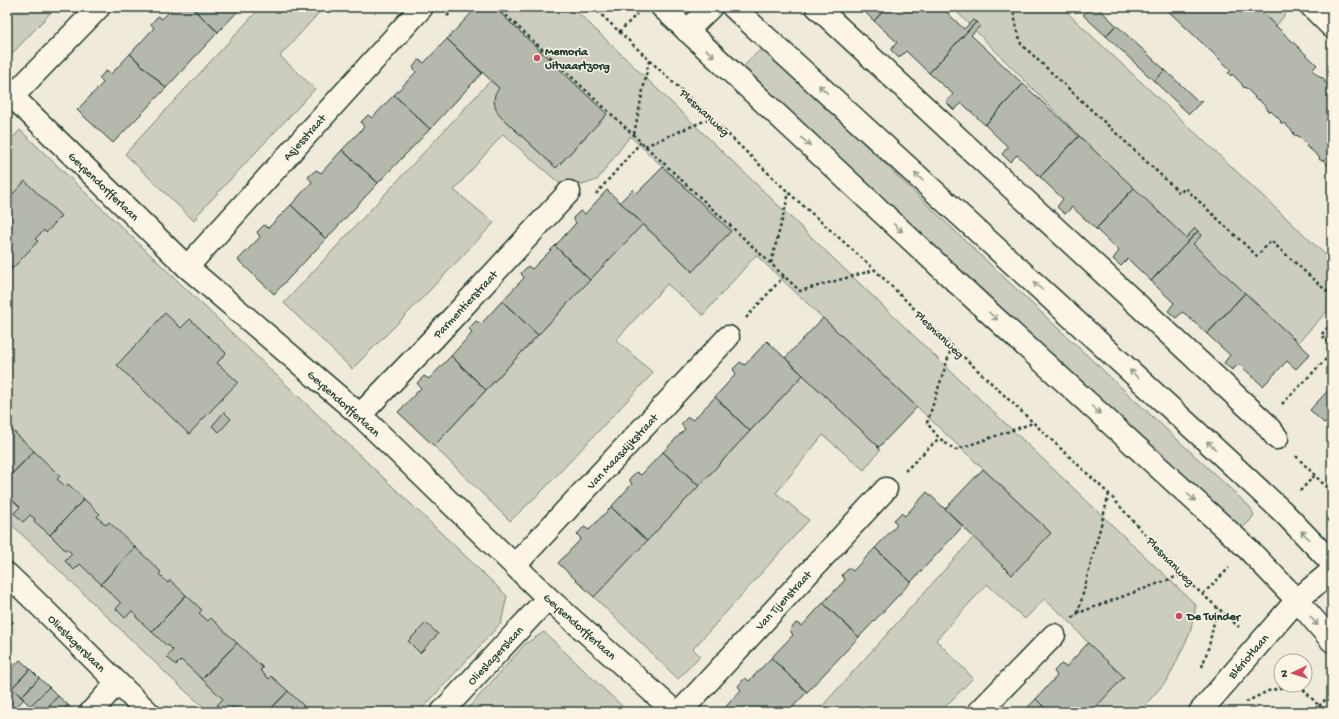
<svg xmlns="http://www.w3.org/2000/svg" width="1339" height="719" font-family="'Gochi Hand',sans-serif">
<style>
.green{fill:#cccdbf;stroke:#76857a}
.building{fill:#b5b9ad;stroke:#1f3d34}
.lines{fill:none;stroke-linecap:round;stroke-linejoin:round}
.minor-casing{stroke:#1f3d34;stroke-width:25}
.major-casing{stroke:#1f3d34;stroke-width:25}
.path{stroke:#1f3d34;stroke-width:2.5;stroke-dasharray:3 3;stroke-linecap:butt}
.minor{stroke:#fcf5e5;stroke-width:22}
.major{stroke:#fcf5e5;stroke-width:22}
.oneway{stroke:#8e998c}
.poi-dot{fill:#d1495b;stroke:#fcf5e5;stroke-width:1.5}
.labels{text-anchor:middle;stroke-width:3;stroke-linejoin:round;paint-order:stroke}
.poi-label{font-size:12px;font-weight:bold;fill:#1f3d34;stroke:#fcf5e5;text-anchor:start}
.street-label{font-size:12px;fill:#1f3d34;stroke:#fcf5e5}
</style>
<rect width="100%" height="100%" fill="#efeada"/>
<filter id="ink" filterUnits="userSpaceOnUse"><feTurbulence type="fractalNoise" baseFrequency=".025" numOctaves="2"/><feDisplacementMap in="SourceGraphic" scale="8" xChannelSelector="R" yChannelSelector="G"/><feConvolveMatrix kernelMatrix="1 2 1 2 8 2 1 2 1" color-interpolation-filters="sRGB"/></filter>
<g filter="url(#ink)">
<path class="green" d="M7,7H56L7,59Z
M261,7H324L280,56L315,89L198,214L194,221L125,154Z
M494,7H572L964,384L1196,605L1190,633L1168,679L1139,712H1091L1088,643L1068,620L1044,599L1025,619L987,584L936,640L973,678L940,712H817L974,537L1051,533L756,255L703,315L667,284L616,340L653,373L543,490L510,521L434,446L642,224L691,270V272L731,231L630,136L597,180L582,185L560,184L503,134L454,190L494,223L407,314L352,369L284,303L490,81L499,88C493,97 493,106 499,115L556,168L607,114Z
M952,7H1061L1332,261V306L1291,350Z
M1256,7H1284L1288,11L1276,26Z
M762,49L769,51C926,206 1088,357 1250,507L1254,515L1249,522L1241,529L740,72L750,59Z
M20,130L507,596L501,623L419,712H209L170,677L7,520V144Z
M803,375L878,446L877,447L880,450L864,470L823,435L776,493L809,520L693,649L700,656L678,679L594,597Z
M544,632L628,712H465L525,644Z"/>
<path class="building" d="M174,7H191L218,32L166,88L130,54L154,28L151,24L158,16L162,19Z
M191,7H242L218,32Z
M477,7H494L607,114L556,168L499,115L496,109L494,101L495,94L499,88L447,39Z
M860,7H887L874,21Z
M887,7H941L964,29L973,20L976,22L929,73L906,51L899,58L891,50L897,42L874,21Z
M1091,7H1097L1116,25L1106,36L1083,15Z
M1166,7H1256L1317,65L1312,70L1321,78L1322,77L1325,80L1324,81L1332,89V169L1323,160L1322,161L1319,159L1320,158L1309,148V149L1306,146L1307,145L1297,135L1296,136L1293,134L1294,133L1284,123L1282,124L1280,122L1281,121L1271,111L1270,112L1267,110L1268,109L1258,99L1257,100L1254,98L1255,97L1245,87L1244,88L1242,85V84L1232,74L1231,76L1228,73L1231,70L1165,8Z
M976,22L980,26L971,35L1023,84L985,125L962,103L954,110L946,102L953,94L929,73Z
M1116,25L1165,70L1154,81L1106,36Z
M447,39L482,73L430,129L394,95L416,72L413,67L419,60L424,63Z
M130,54L166,88L113,143L77,110L103,83L99,78L106,71L111,74Z
M1165,70L1199,102L1201,100L1202,101L1189,114L1154,81Z
M1023,84L1079,136L1040,177L1017,155L1010,162L1002,154L1008,147L985,125Z
M394,95L430,129L378,183L342,150L364,127L361,122L368,115L372,118Z
M1079,136L1134,188L1096,229L1072,207L1065,214L1057,207L1063,199L1040,177Z
M342,150L378,183L326,239L291,205L312,182L308,177L316,170L321,173Z
M663,167L731,231L692,272L691,270L620,202L633,189L637,193Z
M25,181L61,216L46,233L44,230L35,239L38,241L13,268L7,262V203L11,199L9,198Z
M1134,188L1186,238L1195,228L1198,231L1151,281L1128,259L1121,266L1113,259L1119,251L1096,229Z
M607,190L643,224L590,280L555,246L576,223L573,218L580,211L585,214Z
M291,205L326,239L274,294L238,260L260,237L257,232L264,225L268,228Z
M1198,231L1202,235L1193,244L1245,293L1207,334L1183,312L1176,318L1168,311L1174,303L1151,281Z
M555,246L590,280L538,335L502,301L524,278L521,273L528,266L532,269Z
M7,262L13,268L7,274Z
M1245,293L1310,354L1296,369L1287,361L1263,386L1239,364L1232,370L1224,363L1230,355L1207,334Z
M502,301L538,335L486,390L451,356L472,333L469,328L476,321L481,324Z
M165,313L181,328L190,319L226,353L217,363L238,382L189,434L117,365Z
M823,318L917,407L878,448V446L785,358Z
M767,341L803,375L750,431L715,397L736,374L733,369L740,362L745,365Z
M451,356L486,390L434,446L398,412L421,388L417,383L424,376L429,379Z
M1332,386V417L1325,424L1310,410Z
M715,397L750,431L699,486L663,452L685,429L681,424L688,417L693,420Z
M224,412L231,419L219,432L212,426Z
M8,426L34,451L7,479V427Z
M34,451L60,476L57,479L66,487L68,484L84,499L50,535L34,521L35,519L30,515L23,522L14,513L20,507L7,495V479Z
M663,452L699,486L647,541L611,507L632,484L629,479L636,472L641,475Z
M983,469L1051,533L1012,575L945,509Z
M927,492L963,526L911,582L875,548L897,525L894,520L901,513L905,516Z
M84,499L100,514L97,517L106,525L109,522L135,547L101,584L80,564L74,570L65,561L72,554L67,549L65,550L50,535Z
M611,507L647,541L594,597L558,563L581,539L577,534L584,527L589,530Z
M135,547L161,572L159,574L168,583L170,580L186,595L152,632L136,617L137,615L132,611L125,618L116,609L121,603L101,584Z
M875,548L911,582L859,637L823,603L845,580L842,575L849,568L853,571Z
M186,595L202,610L199,613L208,621L211,618L237,643L202,679L181,660L176,665L167,657L173,650L168,645L167,646L152,632Z
M823,603L859,637L807,692L771,658L793,635L790,630L796,623L802,626Z
M426,623L438,634L420,653L408,641Z
M237,643L263,668L260,670L269,679L271,676L288,691L268,712H237L238,711L233,707L228,712H225L217,705L223,699L202,679Z
M1088,643L1124,677L1091,712H1049L1036,699L1057,676L1054,671L1061,664L1066,667Z
M771,658L807,692L788,712H721L741,690L738,686L745,678L749,681Z
M20,660L30,669L12,688L7,684V674Z
M30,669L39,678L21,697L12,688Z
M39,678L49,687L30,706L21,697Z
M7,684L24,699L12,712H7Z
M49,687L58,696L43,712H36L30,706Z
M288,691L304,706L301,709L304,712H268Z
M58,696L68,705L61,712H43Z
M1036,699L1049,712H1023Z
M68,705L75,712H61Z"/>
<g class="lines">
<g class="minor-casing">
<path id="minor" d="M817,7L1264,422L1277,438
M1312,7L1332,27
M687,31L711,7
M12,96L187,267L360,415L548,598L675,712
M7,102L99,7
M187,267L422,7
M360,415L434,338L569,192
M515,565L728,337
M7,574C55,619 100,667 148,712
M91,712L117,683
M442,712L548,598
M680,712L886,489
M979,712L1054,635
M1200,712L1297,600"/>
</g>
<g class="major-casing">
<path id="major" d="M662,7L982,306L1248,549L1297,600L1332,641
M733,7L1212,446L1283,512L1332,563
M1297,600L1332,571"/>
</g>
<path class="path" d="M497,7L800,291L874,270
M593,7L711,118L789,193L875,270L952,346L1109,494L1181,575L1239,627
M1012,7L1021,44L1180,193L1185,188L1257,256L1271,241L1332,296
M447,16L457,7
M619,32L637,14
M634,134L649,61
M645,146L711,118
M596,194L641,142
M771,263L789,193
M746,318L784,276
M1332,323L1321,335L1332,345
M952,346L927,423L939,438L955,450L1033,423
M1282,404L1332,353
M1296,456L1332,493
M905,471L939,438
M1328,490L1332,488
M1300,491L1315,475
M1203,594L1229,568
M1078,613L1109,494
M1072,618L1078,613L1181,575
M7,628L15,619
M1202,667L1209,646L1217,608
M1299,685L1325,712
M1246,702L1268,691L1293,685
M1319,706L1332,693"/>
<use href="#minor" class="minor"/>
<use href="#major" class="major"/>
</g>
<defs><path id="oneway-shaft" d="M-6 0H5M1.5-3L5.5 0L1.5 3" fill="none" stroke-width="1.6" stroke-linecap="round" stroke-linejoin="round"/></defs>
<g class="oneway">
<use href="#oneway-shaft" transform="translate(710 53) rotate(43)"/>
<use href="#oneway-shaft" transform="translate(823 89) rotate(-137)"/>
<use href="#oneway-shaft" transform="translate(806 142) rotate(43)"/>
<use href="#oneway-shaft" transform="translate(919 177) rotate(-137)"/>
<use href="#oneway-shaft" transform="translate(898 228) rotate(43)"/>
<use href="#oneway-shaft" transform="translate(1038 286) rotate(-138)"/>
<use href="#oneway-shaft" transform="translate(993 316) rotate(42)"/>
<use href="#oneway-shaft" transform="translate(1134 374) rotate(-138)"/>
<use href="#oneway-shaft" transform="translate(1096 410) rotate(42)"/>
<use href="#oneway-shaft" transform="translate(1211 445) rotate(-137)"/>
<use href="#oneway-shaft" transform="translate(1191 497) rotate(42)"/>
<use href="#oneway-shaft" transform="translate(1305 535) rotate(-134)"/>
<use href="#oneway-shaft" transform="translate(1314 621) rotate(49)"/>
</g>
</g>
<g class="poi-dot">
<circle cx="537" cy="58" r="4"/>
<circle cx="1179" cy="616" r="4"/>
</g>
<g class="labels">
<g class="poi-label">
<text x="545" y="55">Memoria<tspan x="545" dy="14">Uitvaartzorg</tspan></text>
<text x="1187" y="620">De Tuinder</text>
</g>
<g class="street-label">
<text transform="translate(705 112) rotate(43)" y="4">Plesmanweg</text>
<text transform="translate(304 137) rotate(-48)" y="4">Asjesstraat</text>
<text transform="translate(104 186) rotate(44)" y="4">Geysendorfferlaan</text>
<text transform="translate(465 304) rotate(-47)" y="4">Parmentierstraat</text>
<text transform="translate(940 334) rotate(44)" y="4">Plesmanweg</text>
<text transform="translate(344 403) rotate(42)" y="4">Geysendorfferlaan</text>
<text transform="translate(622 451) rotate(-47)" y="4">Van Maasdijkstraat</text>
<text transform="translate(1171 561) rotate(46)" y="4">Plesmanweg</text>
<text transform="translate(783 600) rotate(-47)" y="4">Van Tijenstraat</text>
<text transform="translate(580 626) rotate(42)" y="4">Geysendorfferlaan</text>
<text transform="translate(77 643) rotate(45)" y="4">Olieslagerslaan</text>
<text transform="translate(495 655) rotate(-47)" y="4">Olieslagerslaan</text>
<text transform="translate(1248 656) rotate(-49)" y="4">Blériotlaan</text>
</g>
</g>
<rect width="1339" height="719" fill="none" stroke="#fcf5e5" stroke-width="24"/>
<rect x="12" y="12" width="1315" height="695" fill="none" stroke="#1f3d34" stroke-width="1.5" filter="url(#ink)"/>
<g transform="translate(1293 673) rotate(266)"><circle r="19" fill="#fcf5e5" stroke="#a4ab9e"/>
<path d="M0-3L7 15L0 10L-7 15Z" fill="#d1495b"/>
<text y="-6" font-size="11" font-weight="bold" text-anchor="middle" fill="#1f3d34">N</text>
</g>
</svg>
